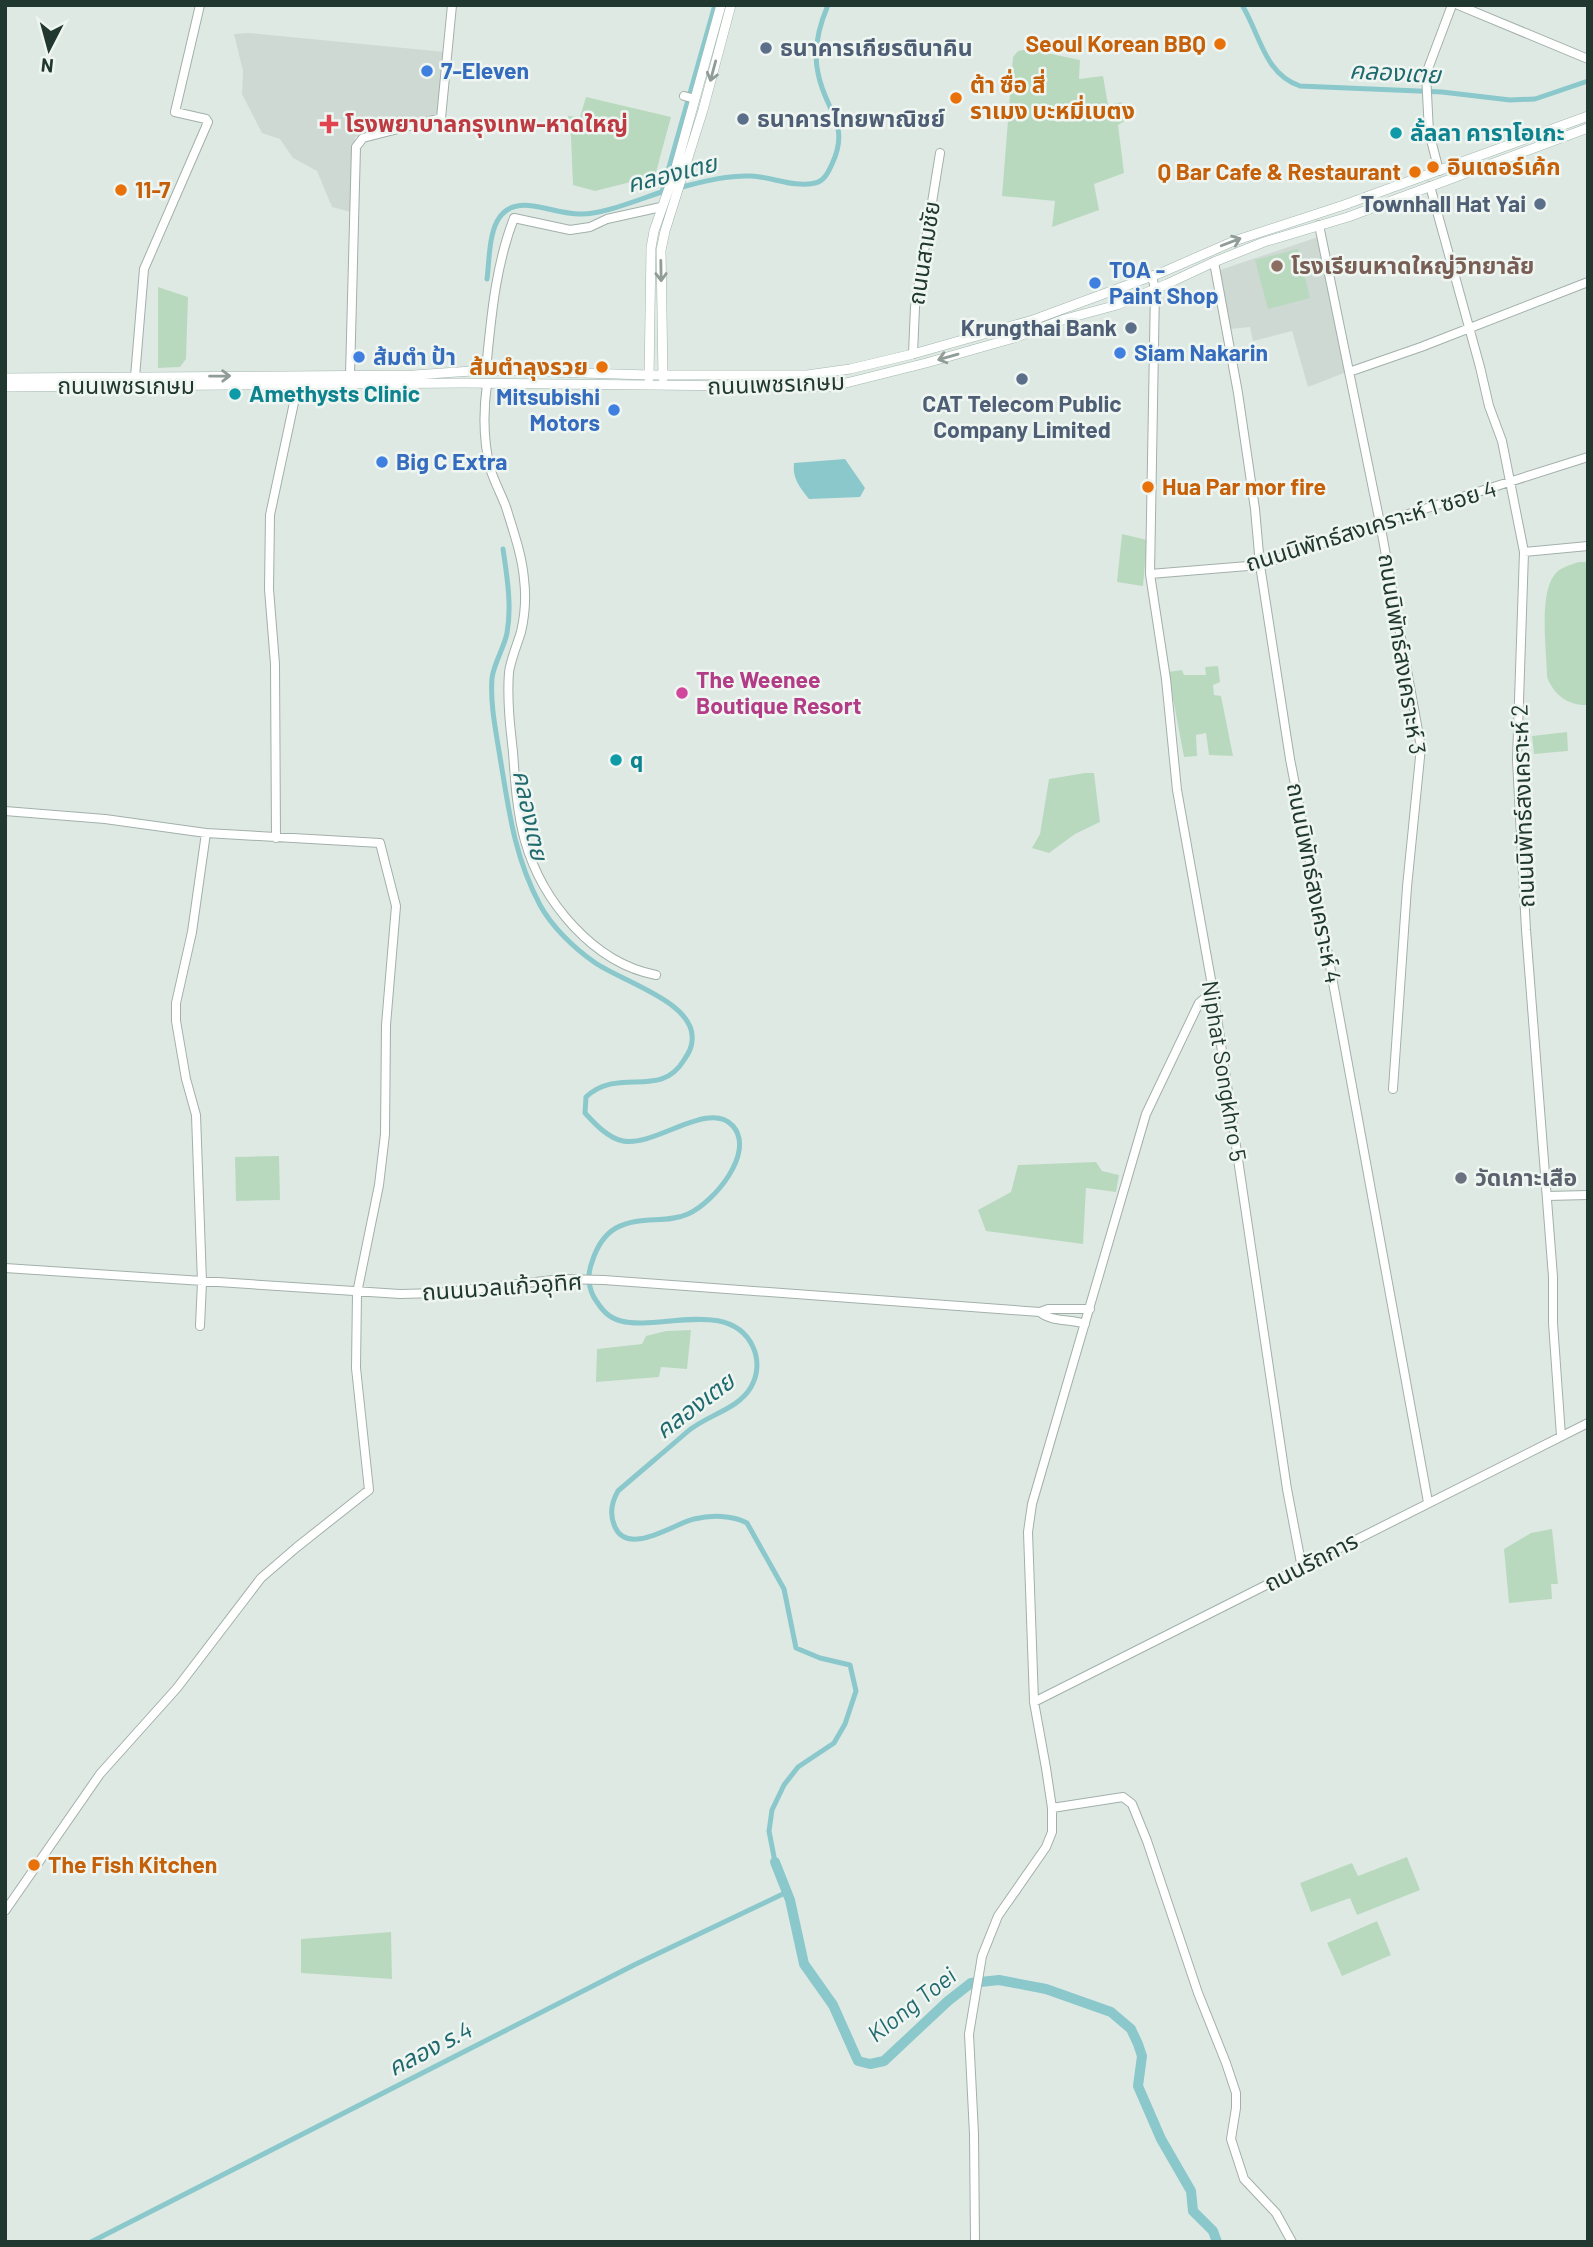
<svg xmlns="http://www.w3.org/2000/svg" width="1593" height="2247" font-family="Barlow,'Noto Sans Thai',sans-serif">
<style>
.built{fill:#ced9d3}
.green{fill:#b9d9bf}
.water{fill:#8ac8cb}
.lines{fill:none;stroke-linecap:round;stroke-linejoin:round}
.canal{stroke:#8ac8cb;stroke-width:5}
.river{stroke:#8ac8cb;stroke-width:10}
.tertiary-casing{stroke:#a2b0aa;stroke-width:10}
.secondary-casing{stroke:#a1b7ad;stroke-width:10}
.tertiary{stroke:#fff;stroke-width:8}
.secondary{stroke:#fff;stroke-width:9}
.oneway{stroke:#909c98}
.food-dot{fill:#e8710a;stroke:#eff6f2;stroke-width:2.5}
.service-dot{fill:#5c6f8a;stroke:#eff6f2;stroke-width:2.5}
.shop-dot{fill:#3f7fe0;stroke:#eff6f2;stroke-width:2.5}
.health-dot{fill:#e0444e;stroke:#eff6f2;stroke-width:2.5}
.culture-dot{fill:#0f9aa8;stroke:#eff6f2;stroke-width:2.5}
.education-dot{fill:#8d6e63;stroke:#eff6f2;stroke-width:2.5}
.hotel-dot{fill:#d1479c;stroke:#eff6f2;stroke-width:2.5}
.worship-dot{fill:#6b7280;stroke:#eff6f2;stroke-width:2.5}
.labels{text-anchor:middle;stroke-width:5;stroke-linejoin:round;paint-order:stroke}
.food-label{font-size:23px;font-weight:bold;fill:#c56008;stroke:#eff6f2;text-anchor:start}
.service-label{font-size:23px;font-weight:bold;fill:#4e5e75;stroke:#eff6f2;text-anchor:start}
.shop-label{font-size:23px;font-weight:bold;fill:#366cbe;stroke:#eff6f2;text-anchor:start}
.health-label{font-size:23px;font-weight:bold;fill:#be3a42;stroke:#eff6f2;text-anchor:start}
.culture-label{font-size:23px;font-weight:bold;fill:#0d838f;stroke:#eff6f2;text-anchor:start}
.street-label{font-size:23px;fill:#213830;stroke:#eff6f2}
.education-label{font-size:23px;font-weight:bold;fill:#785e54;stroke:#eff6f2;text-anchor:start}
.hotel-label{font-size:23px;font-weight:bold;fill:#b23c85;stroke:#eff6f2;text-anchor:start}
.worship-label{font-size:23px;font-weight:bold;fill:#5b616d;stroke:#eff6f2;text-anchor:start}
.water-label{font-size:24px;font-style:italic;fill:#206a6f;stroke:#eff6f2}
</style>
<rect width="100%" height="100%" fill="#dfe9e4"/>
<path class="built" d="M250,33L445,52L439,111L435,115L355,137L351,212L332,207L317,171L293,158L280,139L262,133L242,94L243,71L234,34Z
M1321,236L1349,371L1308,387L1292,331L1253,341L1250,327L1230,329L1220,270Z"/>
<path class="green" d="M1028,49L1080,60L1079,79L1103,76L1108,105L1122,102L1125,121L1118,125L1124,173L1094,184L1099,210L1052,227L1055,201L1002,196L1013,57L1018,51Z
M586,97L671,117L655,176L595,191L573,185L571,137L568,116L580,117Z
M1298,249L1310,298L1268,309L1255,260Z
M158,287L188,297L186,359L180,367L158,368Z
M1122,534L1147,540L1143,586L1117,582Z
M1579,562H1588V705C1568,706 1554,695 1547,677C1547,651 1538,595 1555,574C1561,567 1570,565 1579,562Z
M1218,666L1220,682L1213,685L1214,695L1221,696L1233,756L1209,755L1206,733L1196,735L1197,756L1184,757L1168,672L1182,670L1184,675H1206L1205,667Z
M1567,732L1568,751L1534,754L1532,736Z
M1085,773H1094L1100,822L1075,834L1049,853L1032,848L1040,834L1049,779Z
M279,1156L280,1200L236,1201L235,1157Z
M1096,1162L1102,1171L1119,1175L1116,1192L1086,1188L1083,1244L986,1231L978,1210L1011,1192L1018,1165Z
M691,1330L687,1369L661,1367L659,1377L596,1382L597,1349L642,1344L646,1336L666,1331Z
M1552,1529L1558,1584H1551L1552,1599L1509,1603L1504,1549L1531,1533Z
M1407,1857L1420,1890L1357,1915L1350,1898L1311,1912L1300,1883L1352,1863L1358,1876Z
M1377,1921L1391,1955L1342,1976L1327,1943Z
M391,1932L392,1979L301,1973V1939Z"/>
<path class="water" d="M845,459L865,488L860,497L809,499C800,488 792,478 794,463Z"/>
<g class="lines">
<path class="canal" d="M1242,5C1260,34 1264,74 1300,86L1442,92L1510,100L1535,99L1588,81
M678,188C702,182 726,175 751,176C773,177 794,188 815,183C824,181 828,173 832,164C851,124 825,111 818,73C813,51 819,26 828,5
M662,192L715,5
M487,279C491,247 487,199 533,206C548,208 564,214 580,214C604,215 644,197 668,190
M503,549C507,576 512,606 507,633C504,648 494,663 492,678C490,704 496,732 500,757C509,811 514,856 540,905C552,927 574,948 594,962C620,981 697,1002 692,1041C692,1048 688,1054 684,1060C660,1100 619,1066 586,1097L585,1113C595,1124 608,1138 623,1141C656,1147 709,1099 733,1126C756,1153 713,1203 688,1214C666,1224 640,1215 616,1228C604,1235 596,1249 592,1262C587,1275 588,1290 597,1302C603,1311 609,1318 621,1321C658,1331 731,1298 753,1347C759,1360 758,1375 751,1387C738,1410 706,1415 687,1432C664,1452 641,1471 618,1491C611,1503 609,1514 615,1527C628,1557 675,1523 694,1519C711,1515 732,1515 747,1523L784,1589L796,1648L820,1658L850,1665L856,1691L845,1724L834,1743L798,1767L784,1785L772,1810L769,1831L775,1862
M91,2242L634,1965L787,1892"/>
<path class="river" d="M775,1862L790,1900L804,1964L833,2005L858,2061L870,2064L884,2061L948,2001L971,1983L999,1980L1046,1989L1111,2012L1131,2029L1138,2044L1142,2056L1138,2086L1161,2139L1191,2191L1193,2211L1213,2231L1217,2242"/>
<g class="tertiary-casing">
<path id="tertiary" d="M1458,5L1588,59
M684,96L695,99
M1439,171L1429,132L1426,74L1452,5
M1430,186L1480,367L1489,406L1502,441L1524,552L1517,760L1526,930L1553,1277V1323L1561,1436
M1319,225L1380,523L1421,747L1407,887L1393,1089
M1214,262L1238,393L1255,509L1260,565L1290,759L1326,944L1428,1502
M1152,276L1155,289L1150,574L1166,679L1177,790L1213,991L1287,1489L1302,1568
M913,354L915,307L940,153
M486,370C491,319 495,267 514,218L570,230L590,227L607,219L661,207
M1349,372L1421,347L1588,282
M350,375L356,147L363,138L441,118L452,5
M135,377L144,269L208,122L206,119L175,112L200,5
M487,384C483,413 483,439 490,468C494,481 501,494 506,507C513,530 522,555 524,579C526,595 525,615 521,632C517,645 511,659 509,672C507,699 510,726 513,752C515,781 517,813 525,841C542,901 593,963 656,975
M1524,552L1588,546
M1150,574L1260,565L1380,523L1588,457
M5,811L105,819L206,833L380,843L396,906L386,1025L385,1134L379,1185L357,1293L356,1368L369,1490L297,1547L261,1578L177,1688L100,1774L5,1911
M276,838L275,664L269,589L270,515L295,398L293,379
M1547,1196L1588,1195
M5,1268L400,1294L438,1293L562,1279L604,1280L1040,1312C1050,1322 1072,1319 1085,1324
M1040,1312L1048,1309H1090
M200,1326L202,1282L196,1115L186,1079L176,1021V1003L192,932L206,833
M1034,1702L1588,1423
M1052,1808L1123,1797L1132,1804L1147,1841L1198,1993L1226,2063L1236,2093V2108L1231,2139L1244,2179L1276,2213L1292,2242
M975,2242L974,2134L969,2034L982,1956L998,1916L1046,1847L1052,1832V1808L1046,1768L1034,1702L1028,1532L1032,1504L1146,1114L1199,1003L1213,991"/>
</g>
<g class="secondary-casing">
<path id="secondary" d="M5,378L414,375L486,370L649,375H807L850,369L913,354L1033,320L1163,272L1234,241L1344,205L1588,116
M649,378L651,248L654,231L675,171L721,5
M663,378L661,250L665,231L703,110L731,5
M5,387L464,383L830,387L926,363L1014,338L1065,319L1117,305L1167,284L1214,262L1264,242L1348,217L1588,128"/>
</g>
<use href="#tertiary" class="tertiary"/>
<use href="#secondary" class="secondary"/>
</g>
<defs><path id="oneway-shaft" d="M-6 0H5M1.5-3L5.5 0L1.5 3" fill="none" stroke-width="1.6" stroke-linecap="round" stroke-linejoin="round" transform="scale(1.75)"/></defs>
<g class="oneway">
<use href="#oneway-shaft" transform="translate(713 71) rotate(105)"/>
<use href="#oneway-shaft" transform="translate(1231 242) rotate(-21)"/>
<use href="#oneway-shaft" transform="translate(661 271) rotate(89)"/>
<use href="#oneway-shaft" transform="translate(948 357) rotate(164)"/>
<use href="#oneway-shaft" transform="translate(220 376) rotate(-1)"/>
</g>
<g class="food-dot">
<circle cx="1220" cy="44" r="7"/>
<circle cx="956" cy="98" r="7"/>
<circle cx="1433" cy="167" r="7"/>
<circle cx="1415" cy="172" r="7"/>
<circle cx="121" cy="190" r="7"/>
<circle cx="602" cy="367" r="7"/>
<circle cx="1148" cy="487" r="7"/>
<circle cx="34" cy="1865" r="7"/>
</g>
<g class="service-dot">
<circle cx="766" cy="48" r="7"/>
<circle cx="743" cy="119" r="7"/>
<circle cx="1540" cy="204" r="7"/>
<circle cx="1131" cy="328" r="7"/>
<circle cx="1022" cy="379" r="7"/>
</g>
<g class="shop-dot">
<circle cx="427" cy="71" r="7"/>
<circle cx="1095" cy="283" r="7"/>
<circle cx="1120" cy="353" r="7"/>
<circle cx="359" cy="357" r="7"/>
<circle cx="614" cy="410" r="7"/>
<circle cx="382" cy="462" r="7"/>
</g>
<path class="health-dot" d="M325.5 113.5h7v7h7v7h-7v7h-7v-7h-7v-7h7z"/>
<g class="culture-dot">
<circle cx="1396" cy="133" r="7"/>
<circle cx="235" cy="394" r="7"/>
<circle cx="616" cy="760" r="7"/>
</g>
<circle class="education-dot" cx="1277" cy="266" r="7"/>
<circle class="hotel-dot" cx="682" cy="693" r="7"/>
<circle class="worship-dot" cx="1461" cy="1178" r="7"/>
<g class="labels">
<g class="food-label">
<text x="1206" y="52" text-anchor="end">Seoul Korean BBQ</text>
<text x="970" y="93">ต้า ซื่อ สี่<tspan x="970" dy="26">ราเมง บะหมี่เบตง</tspan></text>
<text x="1447" y="175">อินเตอร์เค้ก</text>
<text x="1401" y="180" text-anchor="end">Q Bar Cafe &amp; Restaurant</text>
<text x="135" y="198">11-7</text>
<text x="588" y="375" text-anchor="end">ส้มตำลุงรวย</text>
<text x="1162" y="495">Hua Par mor fire</text>
<text x="48" y="1873">The Fish Kitchen</text>
</g>
<g class="service-label">
<text x="780" y="56">ธนาคารเกียรตินาคิน</text>
<text x="757" y="127">ธนาคารไทยพาณิชย์</text>
<text x="1526" y="212" text-anchor="end">Townhall Hat Yai</text>
<text x="1117" y="336" text-anchor="end">Krungthai Bank</text>
<text x="1022" y="412" text-anchor="middle">CAT Telecom Public<tspan x="1022" dy="26">Company Limited</tspan></text>
</g>
<g class="shop-label">
<text x="441" y="79">7-Eleven</text>
<text x="1109" y="278">TOA -<tspan x="1109" dy="26">Paint Shop</tspan></text>
<text x="1134" y="361">Siam Nakarin</text>
<text x="373" y="365">ส้มตำ ป้า</text>
<text x="600" y="405" text-anchor="end">Mitsubishi<tspan x="600" dy="26">Motors</tspan></text>
<text x="396" y="470">Big C Extra</text>
</g>
<g class="health-label">
<text x="345" y="132">โรงพยาบาลกรุงเทพ-หาดใหญ่</text>
</g>
<g class="culture-label">
<text x="1410" y="141">ลั้ลลา คาราโอเกะ</text>
<text x="249" y="402">Amethysts Clinic</text>
<text x="630" y="768">q</text>
</g>
<g class="street-label">
<text transform="translate(924 253) rotate(-81)" y="8">ถนนสามชัย</text>
<text transform="translate(776 384) rotate(-2)" y="8">ถนนเพชรเกษม</text>
<text x="126" y="394">ถนนเพชรเกษม</text>
<text transform="translate(1371 526) rotate(-17)" y="8">ถนนนิพัทธ์สงเคราะห์ 1 ซอย 4</text>
<text transform="translate(1402 654) rotate(81)" y="8">ถนนนิพัทธ์สงเคราะห์ 3</text>
<text transform="translate(1523 806) rotate(-92)" y="8">ถนนนิพัทธ์สงเคราะห์ 2</text>
<text transform="translate(1314 883) rotate(79)" y="8">ถนนนิพัทธ์สงเคราะห์ 4</text>
<text transform="translate(1224 1071) rotate(81)" y="8">Niphat Songkhro 5</text>
<text transform="translate(502 1287) rotate(-4)" y="8">ถนนนวลแก้วอุทิศ</text>
<text transform="translate(1311 1562) rotate(-27)" y="8">ถนนรัถการ</text>
</g>
<g class="education-label">
<text x="1291" y="274">โรงเรียนหาดใหญ่วิทยาลัย</text>
</g>
<g class="hotel-label">
<text x="696" y="688">The Weenee<tspan x="696" dy="26">Boutique Resort</tspan></text>
</g>
<g class="worship-label">
<text x="1475" y="1186">วัดเกาะเสือ</text>
</g>
<g class="water-label">
<text transform="translate(1395 73) rotate(3)" y="8">คลองเตย</text>
<text transform="translate(672 174) rotate(-14)" y="8">คลองเตย</text>
<text transform="translate(530 815) rotate(78)" y="8">คลองเตย</text>
<text transform="translate(695 1406) rotate(-37)" y="8">คลองเตย</text>
<text transform="translate(912 2005) rotate(-38)" y="8">Klong Toei</text>
<text transform="translate(430 2049) rotate(-27)" y="8">คลอง ร.4</text>
</g>
</g>
<rect width="1593" height="2247" fill="none" stroke="#213830" stroke-width="14"/>
<g transform="translate(49 49) rotate(186)" stroke="#eff6f2" stroke-width="5" paint-order="stroke">
<path d="M0-5L12 26L0 18L-12 26Z" fill="#213830"/>
<text y="-10" font-size="19" font-weight="bold" text-anchor="middle" fill="#213830">N</text>
</g>
</svg>
